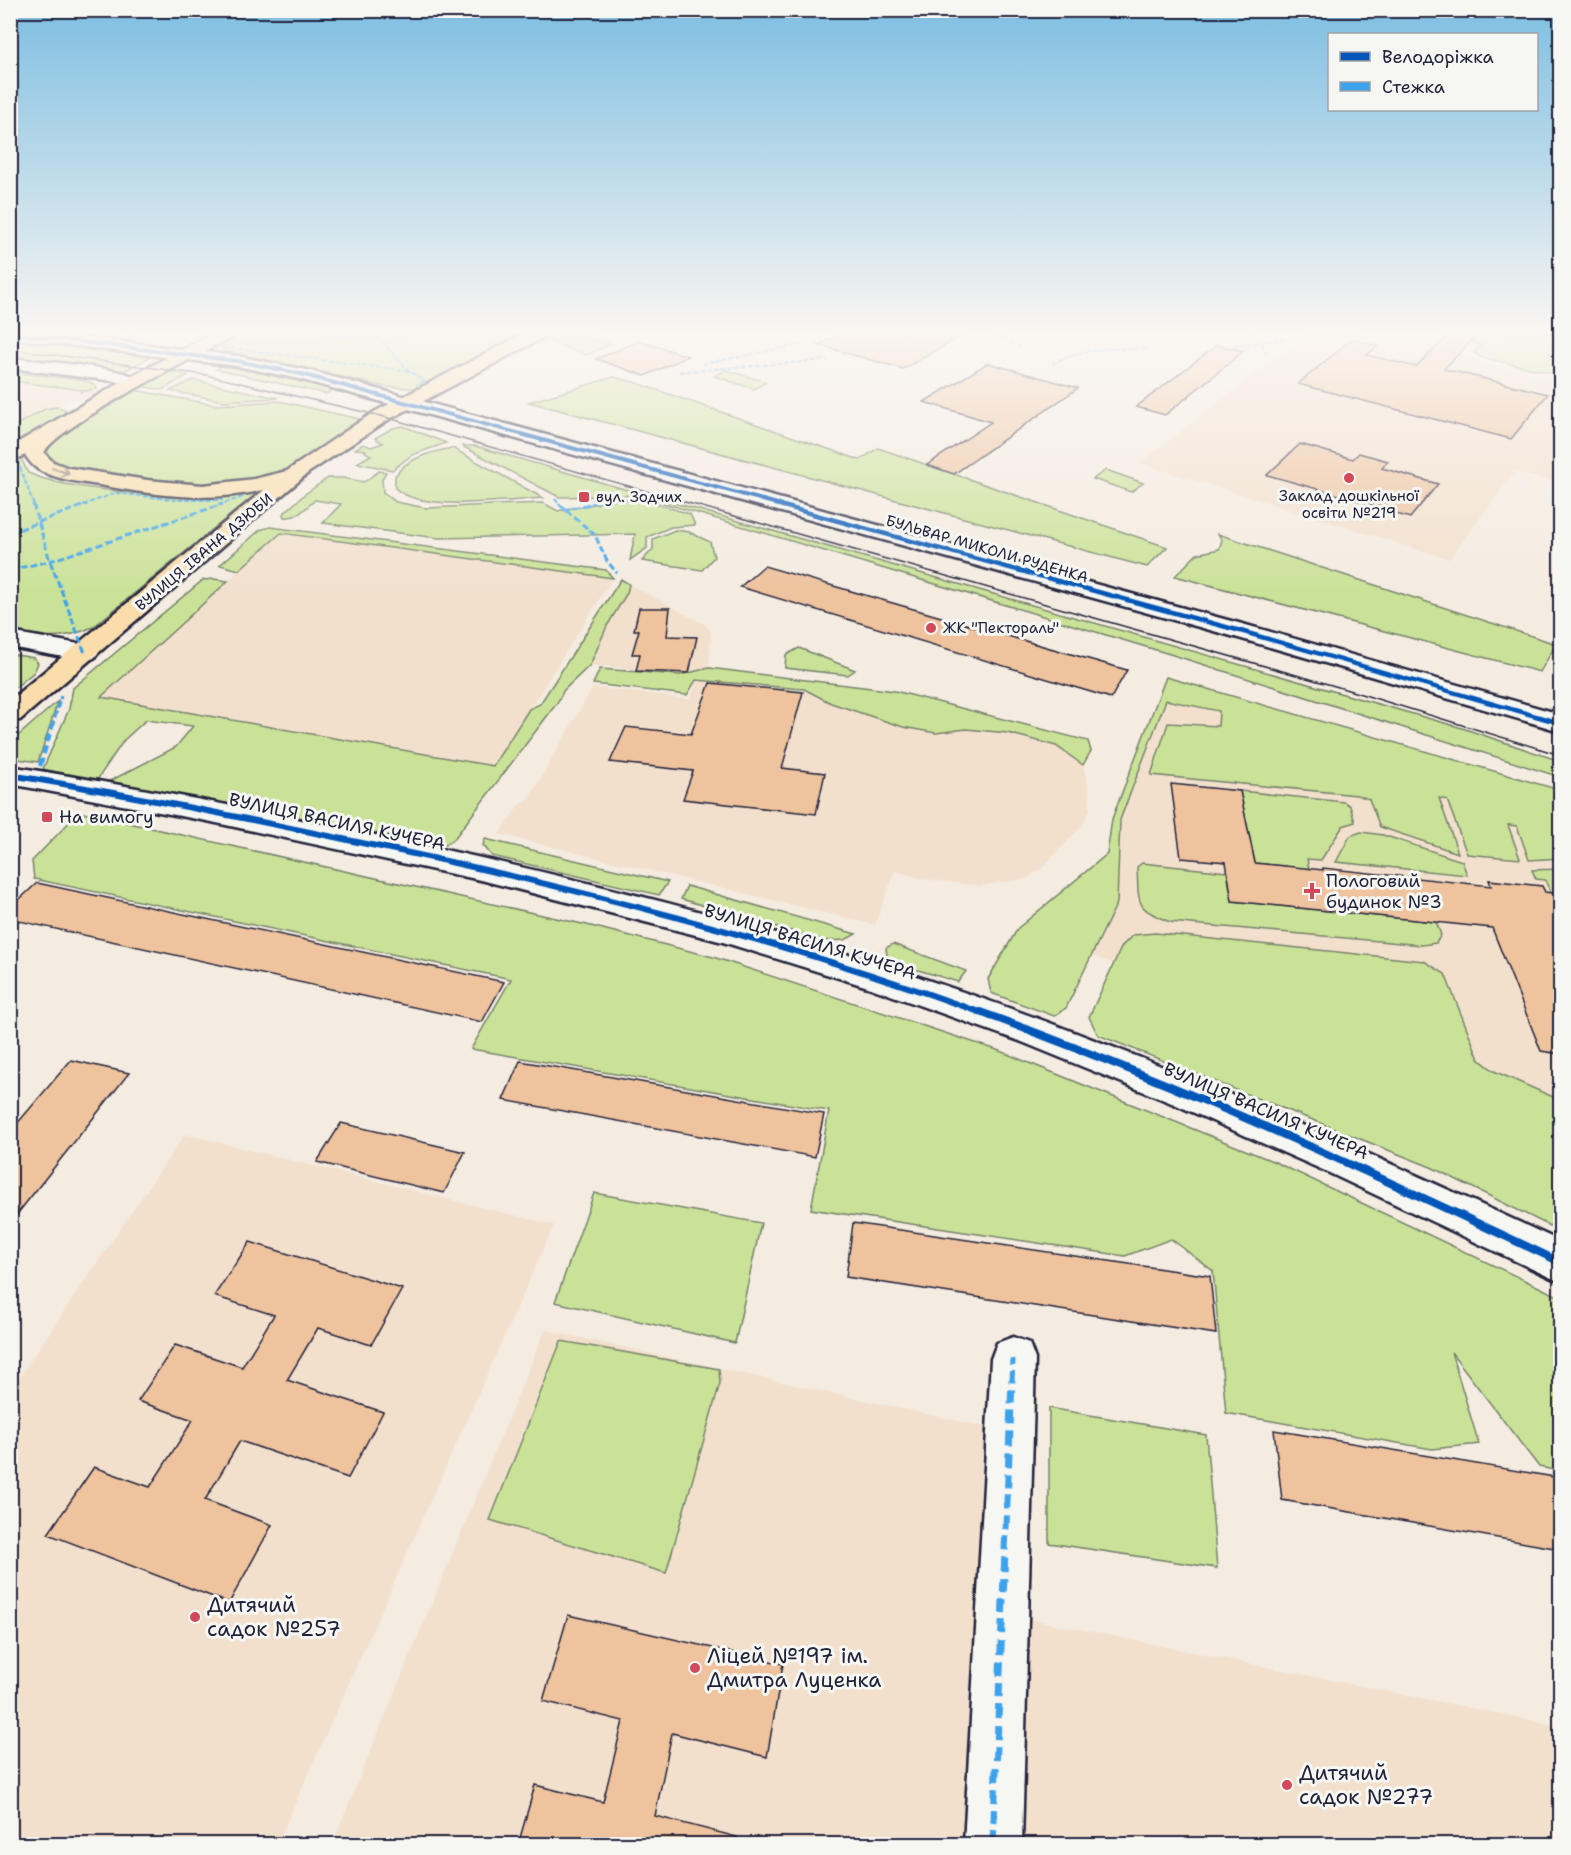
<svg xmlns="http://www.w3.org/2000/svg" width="1571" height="1855" font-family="'Shantell Sans',sans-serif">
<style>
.built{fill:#f2e0cd}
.green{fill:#cae298;stroke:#76826a;stroke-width:1.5}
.building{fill:#eec39e;stroke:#22223b;stroke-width:1.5}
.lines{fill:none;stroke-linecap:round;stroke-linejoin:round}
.minor-casing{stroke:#22223b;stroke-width:5}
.major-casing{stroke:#22223b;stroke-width:5}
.minor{fill:#f6f6f2;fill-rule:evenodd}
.major{fill:#faddab;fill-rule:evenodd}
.tram{stroke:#22223b;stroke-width:1.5}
.quiet-far4{stroke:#3ea2ec;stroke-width:2;stroke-dasharray:5 2;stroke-linecap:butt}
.quiet-far3{stroke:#3ea2ec;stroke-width:3;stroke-dasharray:7 3;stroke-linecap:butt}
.quiet-far2{stroke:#3ea2ec;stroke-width:4.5;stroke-dasharray:8 4.5;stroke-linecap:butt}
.quiet-far1{stroke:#3ea2ec;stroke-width:5;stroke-dasharray:11 5;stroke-linecap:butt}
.quiet{stroke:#3ea2ec;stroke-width:7;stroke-dasharray:14 7;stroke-linecap:butt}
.cycleway-far3-casing{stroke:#f6f6f2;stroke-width:6}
.cycleway-far2-casing{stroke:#f6f6f2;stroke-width:8}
.cycleway-far1-casing{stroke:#f6f6f2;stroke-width:10}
.cycleway-casing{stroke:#f6f6f2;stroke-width:11}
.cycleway-far3{stroke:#0057b8;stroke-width:4}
.cycleway-far2{stroke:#0057b8;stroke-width:4.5}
.cycleway-far1{stroke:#0057b8;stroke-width:6}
.cycleway{stroke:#0057b8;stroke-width:8}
.oneway{stroke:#8e8073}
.poi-dot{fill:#d1495b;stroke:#f6f6f2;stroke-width:2}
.labels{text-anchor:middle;stroke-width:6;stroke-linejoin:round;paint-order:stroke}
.far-poi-label{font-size:15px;fill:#22223b;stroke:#f6f6f2;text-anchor:start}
.far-street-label{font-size:15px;fill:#22223b;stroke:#f6f6f2}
.poi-label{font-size:18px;fill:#22223b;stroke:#f6f6f2;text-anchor:start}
.street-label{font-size:18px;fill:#22223b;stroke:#f6f6f2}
.near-poi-label{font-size:21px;fill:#22223b;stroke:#f6f6f2;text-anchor:start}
</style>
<rect width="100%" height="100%" fill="#f4ece1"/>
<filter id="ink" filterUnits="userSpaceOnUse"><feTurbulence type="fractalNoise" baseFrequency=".0167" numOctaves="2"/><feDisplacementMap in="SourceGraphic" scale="12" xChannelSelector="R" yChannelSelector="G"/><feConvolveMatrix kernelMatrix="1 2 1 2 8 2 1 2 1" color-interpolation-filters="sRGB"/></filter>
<g filter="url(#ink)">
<path class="built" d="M1309,332H1356L1560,380V484L1515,472L1449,559L1140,463Z
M11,372L82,380L96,385L99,389L88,399H71L58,407L66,410L62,416L11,447Z
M280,533L613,578L493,766L101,697Z
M629,584L706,625L711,632L709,668L680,675L590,665L607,626L627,593Z
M1166,677L1560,790V1139L1443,1087L1018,928L1107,854L1112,819Z
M697,681L804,691L966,729L1008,733L1056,746L1083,765L1089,788L1090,809L1082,826L1042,868L1028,878L980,886L924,879L895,871L875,925L499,834L519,805L528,800L593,687L689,699Z
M185,1134L554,1225L277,1844H11V1389Z
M545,1330L995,1429L976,1844H332Z
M1019,1617L1560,1726V1844H1013Z"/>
<path class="green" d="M244,332H530L431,384L413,388L387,387L226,351L223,348L225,342Z
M1480,332H1560V375L1481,357L1474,353L1481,345L1470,342Z
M564,333L611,344L587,355L553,343L550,339Z
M11,337L154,355L122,372L11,358Z
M223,365L334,389L326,394L216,369Z
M726,370L766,382L754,389L714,376Z
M167,371L188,375L162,390L140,386Z
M11,372L81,380L96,385L97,389L80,392L83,390L11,381Z
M614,377L634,382L860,460L878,448L1167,547L1147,567L529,402Z
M193,380L278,398L224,401L170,391Z
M134,390L217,405L279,401L360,419L297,465L273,478L203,487L61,465L48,455L49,445L57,436Z
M57,407L66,410L62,416L11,447V428L45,409Z
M403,426L446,443L412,455L392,470L357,463L371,455L365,452L366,450L355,449L363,444L371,447L383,443L375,438L393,428Z
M462,446H475L645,495L559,497Z
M452,448L543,498C508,500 420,513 395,488V476C407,458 431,452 452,448Z
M20,456L28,473C57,485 83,487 114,491C165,497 204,501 256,494L93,627C61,641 44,637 11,631V461Z
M1106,470L1143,483L1131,492L1093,479Z
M379,471L386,472L382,479L383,492L396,502L426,508L543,503L558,511L614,500L647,501L690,514L695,525L671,527L647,537V548L630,560L635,534L438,538L323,523L341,504L315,500C306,508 297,519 284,517L283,514L305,494L328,478H343L364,482Z
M650,499L675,503L1462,728L1560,761V777L1173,655Z
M270,527L606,570L613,578L281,533L239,570L220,565L260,530Z
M675,530L689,532L710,542L714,557L702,570L642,561L653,549V539Z
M1218,534L1556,644L1540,672L1175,576L1197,554L1219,549L1222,540Z
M214,579L228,581L101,697L493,766L529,709L540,704L621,579L629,584L627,593L607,626L590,665L564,690L557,703L454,839L445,845H434L108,782L176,747L193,726L146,720L124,740L97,780L43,769L69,709L73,688L203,580Z
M799,648L855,670L848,675L785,668L786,655Z
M11,654L34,658L38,663L34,672L11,691Z
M709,668L895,691L1088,741L1091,751L1083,765L1056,746L1008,733L966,729L936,733L903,727L831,703L804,689L696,680L687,695L593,684L600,669L680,675Z
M1166,677L1560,790V858L1529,860L1517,826L1508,825L1520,859L1467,854L1447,800L1439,798L1458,853L1380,827L1369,799L1357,795L1151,775L1168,723L1218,726L1219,711L1166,700L1120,820L1117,903L1066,1008L1054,1016L991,993L988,979L1018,928L1107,854L1112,819Z
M58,701L38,762L11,758V742Z
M1240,791L1344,802L1350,806L1355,822L1343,826L1321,860L1307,859L1309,869L1255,863Z
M79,812L587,925L713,957L997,1050L1275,1162L1560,1297V1471L1539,1467L1451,1352L1479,1444L1432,1449L1226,1413L1213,1271L1171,1239L1125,1256L811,1209L829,1111L471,1049L511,979L34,879L32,861Z
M1361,832L1383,835L1462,861L1467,875L1336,862L1350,836Z
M485,839L668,882L659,895L492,856L483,845Z
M1142,863L1227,872L1232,901L1436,922L1441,935L1436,943L1422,945L1170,922C1134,908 1139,904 1137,867Z
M1560,869V894L1551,893L1545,880L1536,879L1532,870Z
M687,886L856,934L845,940L825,941L681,899Z
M1155,933L1424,961L1445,974L1479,1059L1494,1071L1560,1100V1231L1431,1167L1098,1035L1089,1017L1122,946L1133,935Z
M893,944L966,971L958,982L898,964L887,956L886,948Z
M594,1193L761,1223L735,1343L555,1302Z
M561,1341L719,1369L720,1383L666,1573L490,1520Z
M1049,1408L1206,1435L1217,1568L1049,1543Z"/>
<path class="building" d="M844,332H969L903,369L818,345Z
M1452,332H1480L1444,369L1548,394L1511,439L1298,384L1352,339L1378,346L1367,355L1416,367Z
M639,341L688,356L645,376L596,359Z
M1217,345L1244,351L1165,415L1136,407Z
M988,363L1078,388L954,474L927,465L991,422L924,402Z
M1300,444L1353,459L1359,453L1388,461L1382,468L1438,484L1410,518L1376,508L1378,506L1267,475Z
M764,566L962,623L1127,670L1111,698L740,587Z
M639,608H670L667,636L697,637L689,673L636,671L640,654H632L639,630H634Z
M710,683L803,692L782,768L825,773L816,814L683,799L693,771L610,762L626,727L691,734Z
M1171,784L1240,791L1255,863L1323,870V868L1491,886L1489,880L1542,886L1545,892L1560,894V1054L1541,1051L1492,928L1232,901L1226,862L1181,858Z
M37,883L504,982L482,1022L10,919V908Z
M71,1060L129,1073L10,1223V1132Z
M520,1061L824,1114L815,1157L503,1100Z
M341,1123L465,1152L444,1193L317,1162Z
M853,1223L1210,1276L1216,1334L846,1277Z
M250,1242L402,1289L371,1345L318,1328L287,1380L383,1412L348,1478L240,1441L205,1500L272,1525L229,1603L48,1534L94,1467L150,1487L193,1420L138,1401L175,1345L242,1367L274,1315L214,1296Z
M1274,1430L1560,1478V1549L1282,1500Z
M568,1615L783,1664L767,1757L672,1733L655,1816L737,1837L736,1845H518L535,1785L603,1802L623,1721L543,1701Z"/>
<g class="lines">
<g class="minor-casing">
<path id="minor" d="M10,332H43L237,356L307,370L1246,625L1560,714V731L1228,635L299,379L237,366L10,338Z
M10,358C33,361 133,367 143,382L140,386L134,387L114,381L10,368Z
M10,632L85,645L94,648L98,653L94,658L85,661L10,647Z
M10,766C126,785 241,807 356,831C564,874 771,925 972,995C1173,1065 1368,1152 1560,1241V1282L1323,1170L1174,1104L1022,1042L868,987L723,942L485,881L207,821L10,784Z
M1013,1337L1029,1343L1035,1359L1022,1844H964L991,1359L997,1343Z"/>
</g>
<g class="major-casing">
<path id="major" d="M216,332H237L235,336C203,353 54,427 44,453L53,462L69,468L147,480L203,485L254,479L287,471L374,412L527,332H548L546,336L388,420L308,473L20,720L10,722V700L264,490C209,503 154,495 99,485C80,482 59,480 41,471C35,468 29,461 25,455L10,462V447L128,378Z"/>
</g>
<use href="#minor" class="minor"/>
<use href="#major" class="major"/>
<path class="tram" d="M10,349L206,375L381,416L1335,686L1560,755"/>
<path class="quiet-far4" d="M128,332L131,335
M373,332L409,371L424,381L416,385
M991,332L1022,348
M1254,332L1268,355
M535,343L594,335
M1232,346L1287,339
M702,364L803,344
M1052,364C1082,347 1114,349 1148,348
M409,371L212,346L435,332
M679,372L827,360
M15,454L34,505
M555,499L560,505
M83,505L116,493L175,500H223
M218,505L244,497
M584,505L613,499L648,500"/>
<path class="quiet-far3" d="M33,504L50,561L85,653
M559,504L595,535L607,561L617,573
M563,510L591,504
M10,533L87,504
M10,570L50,561L223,504
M52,728L61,696"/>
<path class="quiet-far2" d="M40,766L52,726"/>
<path class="quiet-far1" d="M1012,1382L1013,1359"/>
<path class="quiet" d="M993,1844L1012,1380"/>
<g class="cycleway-far3-casing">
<path id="cycleway-far3" d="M10,333L237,361L301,374L781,505"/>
</g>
<g class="cycleway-far2-casing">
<path id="cycleway-far2" d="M776,504L1237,630L1560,723"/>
</g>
<g class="cycleway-far1-casing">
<path id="cycleway-far1" d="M10,775C128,794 245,818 362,843C573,887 782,940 985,1014"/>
</g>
<g class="cycleway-casing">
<path id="cycleway" d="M980,1012C1179,1084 1370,1172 1560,1262"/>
</g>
<use href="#cycleway-far3" class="cycleway-far3"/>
<use href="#cycleway-far2" class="cycleway-far2"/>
<use href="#cycleway-far1" class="cycleway-far1"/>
<use href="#cycleway" class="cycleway"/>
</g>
<defs><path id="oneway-shaft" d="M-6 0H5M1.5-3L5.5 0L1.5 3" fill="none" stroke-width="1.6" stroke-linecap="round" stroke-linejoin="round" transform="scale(1.5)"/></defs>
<use class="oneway" href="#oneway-shaft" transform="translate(61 471) rotate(18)"/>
</g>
<linearGradient id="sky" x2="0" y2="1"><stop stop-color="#7dbee2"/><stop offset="0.56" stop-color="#faf6f2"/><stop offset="1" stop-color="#faf6f2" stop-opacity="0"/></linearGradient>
<rect width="1571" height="592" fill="url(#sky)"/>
<g class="poi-dot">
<circle cx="1349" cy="478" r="6"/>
<rect x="578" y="491" width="12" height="12" rx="3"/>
<circle cx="931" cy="628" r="6"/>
<rect x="41" y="811" width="12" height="12" rx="3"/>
<path d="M1309 882h6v6h6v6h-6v6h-6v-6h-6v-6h6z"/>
<circle cx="195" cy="1617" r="6"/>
<circle cx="695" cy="1668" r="6"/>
<circle cx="1287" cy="1785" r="6"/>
</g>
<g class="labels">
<g class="far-poi-label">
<text x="1349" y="501" text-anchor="middle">Заклад дошкільної<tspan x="1349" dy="17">освіти №219</tspan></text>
<text x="596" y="502">вул. Зодчих</text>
<text x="943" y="633">ЖК "Пектораль"</text>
</g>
<g class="far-street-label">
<text transform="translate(987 549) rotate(16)" y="5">БУЛЬВАР МИКОЛИ РУДЕНКА</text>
<text transform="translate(204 552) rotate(-40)" y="5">ВУЛИЦЯ ІВАНА ДЗЮБИ</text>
</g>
<g class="poi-label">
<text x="59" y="823">На вимогу</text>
<text x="1326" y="887">Пологовий<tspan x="1326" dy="21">будинок №3</tspan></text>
</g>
<g class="street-label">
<text transform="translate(337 822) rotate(12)" y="6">ВУЛИЦЯ ВАСИЛЯ КУЧЕРА</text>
<text transform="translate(810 942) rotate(17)" y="6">ВУЛИЦЯ ВАСИЛЯ КУЧЕРА</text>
<text transform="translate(1266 1111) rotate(23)" y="6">ВУЛИЦЯ ВАСИЛЯ КУЧЕРА</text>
</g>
<g class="near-poi-label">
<text x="207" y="1612">Дитячий<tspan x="207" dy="24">садок №257</tspan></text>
<text x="707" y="1663">Ліцей №197 ім.<tspan x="707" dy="24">Дмитра Луценка</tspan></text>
<text x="1299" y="1780">Дитячий<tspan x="1299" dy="24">садок №277</tspan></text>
</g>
</g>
<rect width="1571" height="1855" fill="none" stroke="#f6f6f2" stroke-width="36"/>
<rect x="18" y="18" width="1535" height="1819" fill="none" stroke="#22223b" stroke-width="2" filter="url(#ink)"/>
<rect x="1328" y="33" width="210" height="78" fill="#f6f6f2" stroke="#a1a1a9" stroke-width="1.5"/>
<rect x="1340" y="52" width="30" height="9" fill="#0057b8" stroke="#a1a1a9" stroke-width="1.5"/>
<text x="1382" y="63" font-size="18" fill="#22223b">Велодоріжка</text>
<rect x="1340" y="82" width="30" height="9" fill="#3ea2ec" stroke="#a1a1a9" stroke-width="1.5"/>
<text x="1382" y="93" font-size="18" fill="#22223b">Стежка</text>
</svg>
